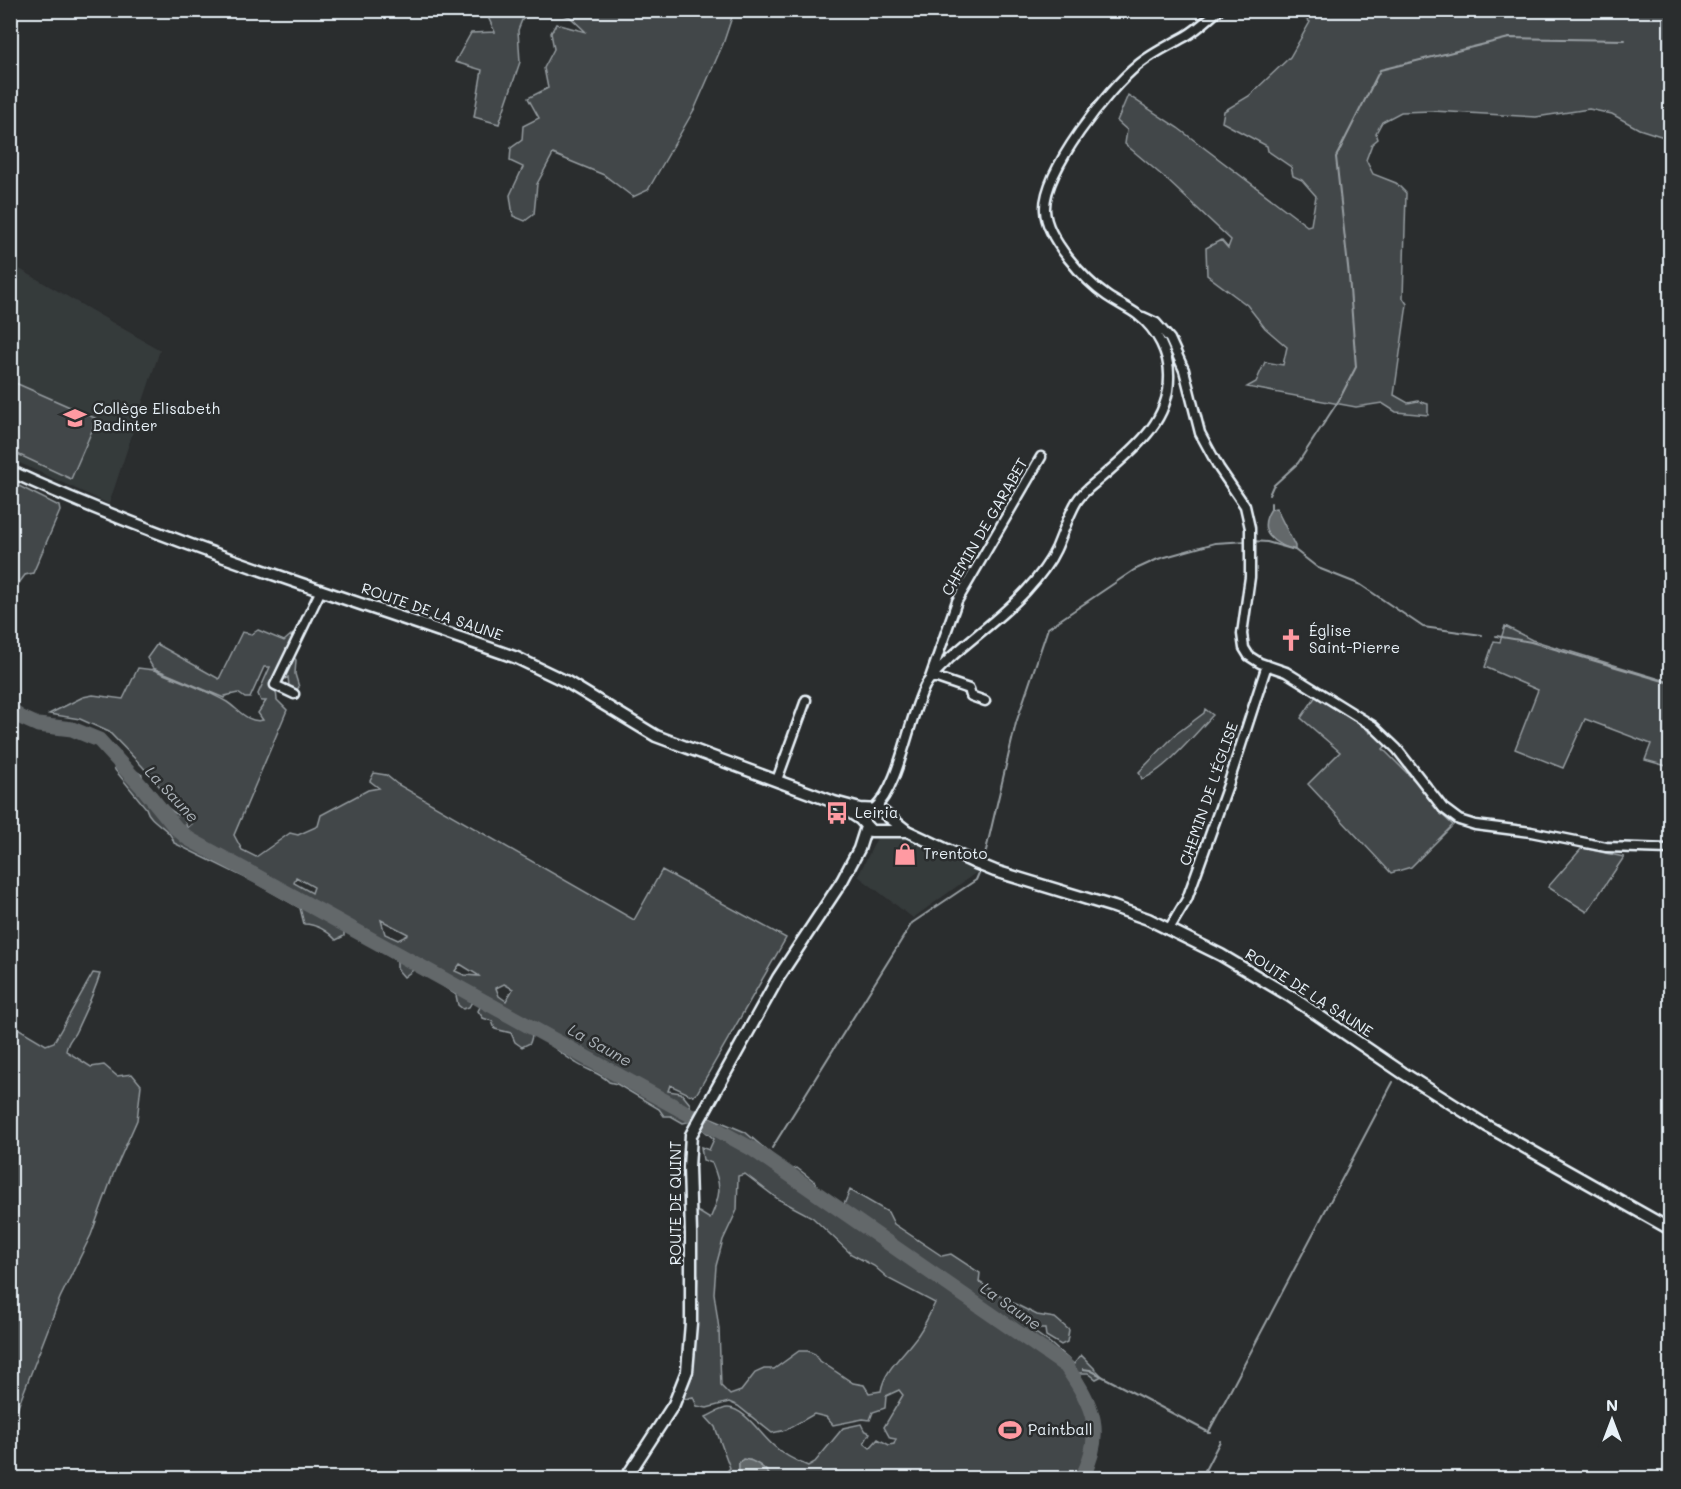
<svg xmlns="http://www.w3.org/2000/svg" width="1681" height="1489" font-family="Mali,sans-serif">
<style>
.built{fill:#363a3b}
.green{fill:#424648;stroke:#959ca0;stroke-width:1.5;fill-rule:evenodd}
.water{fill:#63686b;stroke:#989fa3;stroke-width:1.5}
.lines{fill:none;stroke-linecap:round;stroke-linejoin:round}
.stream{stroke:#989fa3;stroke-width:2}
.river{stroke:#63686b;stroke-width:15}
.minor-casing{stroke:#e8f1f8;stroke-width:13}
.tertiary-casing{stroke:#e8f1f8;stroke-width:15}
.minor{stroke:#2a2d2e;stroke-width:8}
.tertiary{stroke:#2a2d2e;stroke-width:10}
.labels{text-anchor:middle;stroke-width:5;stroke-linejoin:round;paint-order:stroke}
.poi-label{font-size:15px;fill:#e8f1f8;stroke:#2a2d2e;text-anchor:start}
.street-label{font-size:15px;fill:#e8f1f8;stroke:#2a2d2e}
.water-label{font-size:16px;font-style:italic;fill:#acb3b9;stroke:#2a2d2e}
</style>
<rect width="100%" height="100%" fill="#2a2d2e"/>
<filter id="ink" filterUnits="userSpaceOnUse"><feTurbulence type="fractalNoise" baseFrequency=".0167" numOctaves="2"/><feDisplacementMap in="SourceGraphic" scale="12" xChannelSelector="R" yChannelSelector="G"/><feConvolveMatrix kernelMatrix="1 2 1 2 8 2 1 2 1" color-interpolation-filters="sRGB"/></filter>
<g filter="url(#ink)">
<path class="built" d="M11,264L160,350L109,504L11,459Z
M896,835L977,872L913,918L858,876L877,838Z"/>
<path class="green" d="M491,11H512V12L534,11L522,20L518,30L520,62L499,124L474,117L482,70L455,62L471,33L495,32L488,17Z
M554,11H734L723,44L695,108L648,190L633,197L604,175L553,154L537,184L534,214L525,221L513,216L510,195L523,167L510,161L511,148L522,140L523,126L539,118L528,98L548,88L544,68L554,49L551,33L556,24L586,32L570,17Z
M1288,11H1670V139L1639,129L1612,114L1589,109L1536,117L1433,111L1401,112L1382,122L1376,133L1378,139L1372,144L1366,160L1373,174L1396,183L1406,193L1403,298L1407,304L1394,395L1408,403L1418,401L1428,404V415L1396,412L1382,403L1356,407L1247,387L1256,382L1265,362L1283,365L1287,347L1265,328L1247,305L1207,275L1206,248L1221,240L1228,248L1231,240L1165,178L1125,144L1127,130L1117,121L1128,95L1178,128L1307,226L1311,225L1316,196L1302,180L1293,176L1291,167L1268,151L1267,146L1222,122L1224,111L1249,96L1290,57L1310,22L1296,12Z
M11,381L97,419L71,479L11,451Z
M11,482L59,506L60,511L33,573L25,575L11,594Z
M1505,626L1532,640L1670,682V767L1645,760L1651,744L1585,719L1563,768L1515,749L1538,690L1485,667L1494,641L1500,642Z
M258,630L284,641L291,635L295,645L291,654L296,660L295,674L299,687L294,693L289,686L288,677L281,682L275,679L277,700L287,710L234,835L242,850L256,857L290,833L298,835L318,826L321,815L368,790L379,788L370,781L374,773L386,775L397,784L634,920L662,870L786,938L697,1093L693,1096L670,1085L668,1091L681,1093L690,1104L692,1121L683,1123L671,1116H664L659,1109L617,1084L609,1082C601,1073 586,1070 576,1063C561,1054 548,1042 533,1033L530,1043L522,1047L515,1042L511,1033L495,1029L492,1021L483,1018L478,1011L481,1005L473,1000L469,1007L463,1009L458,1005L456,995L416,968L404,977L397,969V961L344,929V936L336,940C328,931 316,924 304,924L300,908L254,882L174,843C171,827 150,824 146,808L115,770L112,756L120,754L133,769L142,775L143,782C159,795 166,812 184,817L187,828L192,824L142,766L109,732L80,719L49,714L83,697L93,695L123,699L138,668L154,670C177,680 204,689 227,702C238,709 248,724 263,720L258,713L266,701H261L258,694L270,667H264L250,698H245L238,693L225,696L224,698L153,668L147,658L157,644L219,679L242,632L252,634ZM296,877L314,887L312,893L294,883ZM381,920L408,934V935L398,940L385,934ZM460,964L478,975L479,976L464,975L455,971ZM504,984L513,989L506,1001L499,996L496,988Z
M1316,696L1351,713L1369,727L1367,730L1370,733L1373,730L1387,744L1383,749L1428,794L1439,812L1453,825L1411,867L1391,873L1308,784L1340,752L1301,718Z
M1205,709L1213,715C1196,733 1164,772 1142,779L1139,772L1176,734L1204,713Z
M1582,848L1624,857L1587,912L1548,887Z
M93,973L100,974C94,994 85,1011 77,1029C73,1039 68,1039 66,1051L91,1067L104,1065L117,1076L132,1074L141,1085L137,1120L114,1172L91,1235L60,1298L11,1425V1024L46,1045L54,1042Z
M709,1117L745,1132L790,1170L797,1168L814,1181L825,1196L843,1207L850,1190L888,1212L894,1224L942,1256L951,1254L980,1273L979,1282L1011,1302L1037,1315L1055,1318L1069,1330L1067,1342L1061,1345L1046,1336L1045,1329H1030L1050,1343L1074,1364L1081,1355L1102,1376L1096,1379L1088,1373H1079C1102,1416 1106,1433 1085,1478H771L767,1471L750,1460L739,1463V1478H721L730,1468L715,1427L706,1417C713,1414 721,1408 728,1408C745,1408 762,1437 775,1447C785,1456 796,1461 808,1466L815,1462L843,1428L861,1424L864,1430L870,1433L864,1443L870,1448L878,1439L889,1445L894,1444L896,1439L890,1438L884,1427L903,1395L899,1390L886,1396L885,1408L873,1412L870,1420L863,1419L833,1425L826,1417L814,1414L786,1430L772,1433L738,1406L729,1402L707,1408L697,1406L693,1397L685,1399L683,1393L692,1373L698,1276L693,1266L697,1251L695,1213L699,1212L710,1219C721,1194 722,1187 712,1163L703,1160L701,1147L709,1150L714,1139L701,1128ZM745,1174L778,1199L812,1217L851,1254L874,1266L889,1279L935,1303C929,1315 923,1330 914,1340C902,1356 884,1371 881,1391L869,1393L864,1385L853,1383L820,1361L815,1354L808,1351H799L774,1369H764L755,1373L741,1391L730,1395L721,1386L719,1329L714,1293L716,1266L723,1240L737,1210L738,1176Z"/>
<path class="water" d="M1276,508L1295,546V550C1273,544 1256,532 1271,509Z
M743,1459C755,1460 766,1468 771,1478H739V1463Z"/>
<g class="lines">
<path class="stream" d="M1269,495L1273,486L1298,463L1339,400L1356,367L1349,276L1336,157L1380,70L1509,38L1625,40
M1271,503V509
M1252,541L1267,542L1295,550L1318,568L1361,585L1423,627L1482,635
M1496,636L1531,642L1670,683
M984,859L1016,723L1048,628L1134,570L1158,559L1215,543L1248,541
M772,1148L912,923L976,880L979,873
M766,1158L768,1155
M1083,1369L1090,1370L1210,1433
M1068,1370L1076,1369
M1208,1433L1393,1082
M1206,1478L1202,1476L1220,1441"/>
<path class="river" d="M10,710L20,717L38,725L72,729L99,740L145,790L176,828L189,839L754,1150L1066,1366C1094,1407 1105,1431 1082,1478"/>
<g class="minor-casing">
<path id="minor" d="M1143,317L1156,323L1170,339L1184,370L1200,433L1219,468L1245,506L1250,528V577L1242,634L1244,648L1249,656L1260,663L1286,672L1373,726L1397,749L1443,808L1459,820L1475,825L1531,832L1606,847L1670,849
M294,694L275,685L321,590
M985,701L971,696L969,689L937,678H930L957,601L1041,457
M777,780L806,700
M874,809C900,786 908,719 925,686C931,675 941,668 949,659C974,636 1003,616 1026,591C1038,578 1049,564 1056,549C1063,533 1068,516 1077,501C1083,491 1094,484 1103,476C1134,449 1169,422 1169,378C1170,354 1157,330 1138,315C1129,308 1117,303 1107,296C1085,281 1046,238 1045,210C1043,171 1108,89 1138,65C1152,53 1170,45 1186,36C1198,29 1208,19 1219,10
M1169,929L1187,899L1228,785L1267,665"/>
</g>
<g class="tertiary-casing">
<path id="tertiary" d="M10,471C174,547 347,597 517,658L567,682L656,736L834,802L860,809L880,810L907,831L973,862L995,871L1114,907L1148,919L1221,955L1290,996L1403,1073L1487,1126L1670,1229
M842,807L860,819L871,831H906
M626,1478L674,1404L687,1371L691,1323V1234L689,1167L691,1135L778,978L842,881L859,849L866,827"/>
</g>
<use href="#minor" class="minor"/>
<use href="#tertiary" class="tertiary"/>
</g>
</g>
<defs>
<g id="school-bare" transform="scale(1.8)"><path d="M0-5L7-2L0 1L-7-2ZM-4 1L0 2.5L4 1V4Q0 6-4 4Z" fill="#ff9aa2" stroke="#2a2d2e" stroke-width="2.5" paint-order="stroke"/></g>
<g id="church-bare" transform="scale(1.8)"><path d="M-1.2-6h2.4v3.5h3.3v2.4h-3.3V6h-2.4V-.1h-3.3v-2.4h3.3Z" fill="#ff9aa2" stroke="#2a2d2e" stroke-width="2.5" paint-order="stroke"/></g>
<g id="bus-bare" transform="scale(1.8)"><path d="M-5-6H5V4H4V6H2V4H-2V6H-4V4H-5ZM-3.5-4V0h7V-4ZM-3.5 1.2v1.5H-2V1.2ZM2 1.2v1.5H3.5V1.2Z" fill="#ff9aa2" stroke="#2a2d2e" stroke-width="2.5" paint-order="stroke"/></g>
<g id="shop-bare" transform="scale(1.8)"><path d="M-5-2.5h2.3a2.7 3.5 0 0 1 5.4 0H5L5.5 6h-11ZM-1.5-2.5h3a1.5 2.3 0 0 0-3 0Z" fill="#ff9aa2" stroke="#2a2d2e" stroke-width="2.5" paint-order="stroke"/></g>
<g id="stadium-bare" transform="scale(1.8)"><path d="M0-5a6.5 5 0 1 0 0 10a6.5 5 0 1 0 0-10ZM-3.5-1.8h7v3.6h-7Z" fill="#ff9aa2" stroke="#2a2d2e" stroke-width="2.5" paint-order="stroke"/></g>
</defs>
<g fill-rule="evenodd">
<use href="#school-bare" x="75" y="418"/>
<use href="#church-bare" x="1291" y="640"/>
<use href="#bus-bare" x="837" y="813"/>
<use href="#shop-bare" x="905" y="854"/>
<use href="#stadium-bare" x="1010" y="1430"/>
</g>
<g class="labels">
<g class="poi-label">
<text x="93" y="414">Collège Elisabeth<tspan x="93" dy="17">Badinter</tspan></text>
<text x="1309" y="636">Église<tspan x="1309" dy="17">Saint-Pierre</tspan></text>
<text x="855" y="818">Leiria</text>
<text x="923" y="859">Trentoto</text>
<text x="1028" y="1435">Paintball</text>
</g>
<g class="street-label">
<text transform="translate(985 527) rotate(-60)" y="5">CHEMIN DE GARABET</text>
<text transform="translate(432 612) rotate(19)" y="5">ROUTE DE LA SAUNE</text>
<text transform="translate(1209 794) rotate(-71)" y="5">CHEMIN DE L'ÉGLISE</text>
<text transform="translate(1309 993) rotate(33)" y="5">ROUTE DE LA SAUNE</text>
<text transform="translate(676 1203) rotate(-90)" y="5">ROUTE DE QUINT</text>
</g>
<g class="water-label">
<text transform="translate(172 794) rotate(47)" y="6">La Saune</text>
<text transform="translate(600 1045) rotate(29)" y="6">La Saune</text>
<text transform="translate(1011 1306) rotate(35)" y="6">La Saune</text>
</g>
</g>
<rect width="1681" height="1489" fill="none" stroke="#2a2d2e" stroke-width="36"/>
<rect x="18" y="18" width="1645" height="1453" fill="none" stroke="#e8f1f8" stroke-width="2" filter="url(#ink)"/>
<g transform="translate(1612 1420)" stroke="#2a2d2e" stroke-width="4.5" paint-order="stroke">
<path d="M0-4.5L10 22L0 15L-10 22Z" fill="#e8f1f8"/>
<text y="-9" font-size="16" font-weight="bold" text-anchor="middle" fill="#e8f1f8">N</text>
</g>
</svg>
